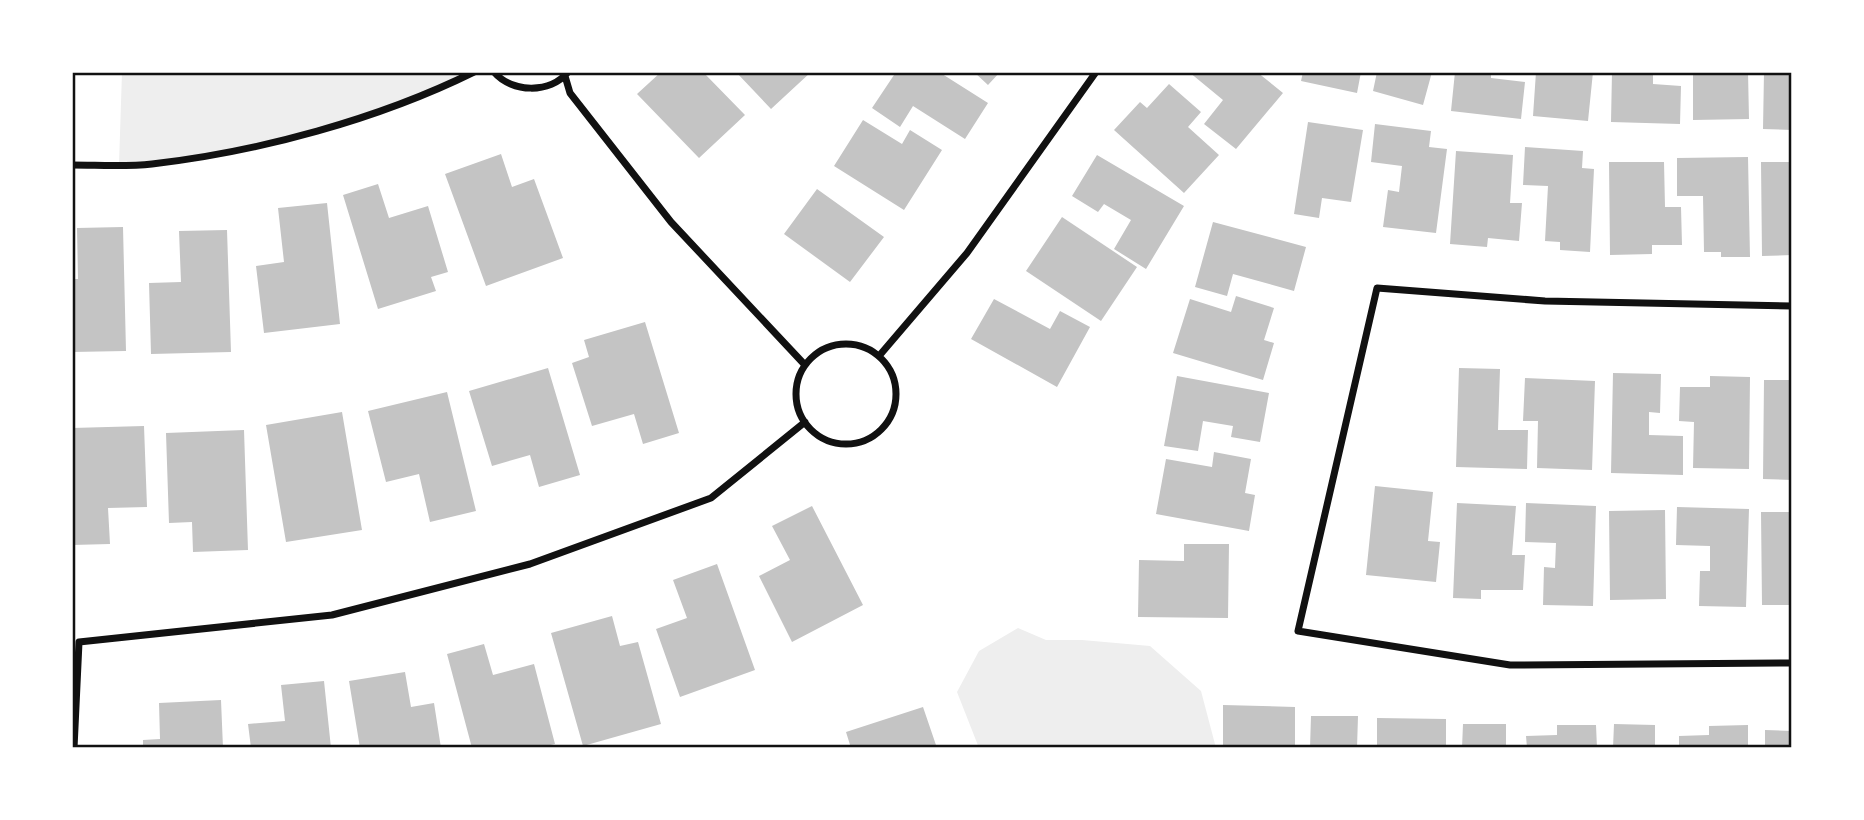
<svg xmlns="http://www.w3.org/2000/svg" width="1864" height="820" font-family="Signika,sans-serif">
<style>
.green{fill:#eee}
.building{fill:#c4c4c4}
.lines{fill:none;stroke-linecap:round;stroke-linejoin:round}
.minor{stroke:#111;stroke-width:7}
.neatline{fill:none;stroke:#111;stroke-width:2.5}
</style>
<rect width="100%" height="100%" fill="#fff"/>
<path class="green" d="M122,72H474L444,87L296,138L150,165H119Z
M1018,628L1046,640H1082L1150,646L1201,691L1216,748H979L957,692L979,651Z"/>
<path class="building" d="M661,72H703L745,115L699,158L637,94Z
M736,72H811L771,109Z
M896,72H939L988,103L965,139L913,106L900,127L872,108Z
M974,72H1000L988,85Z
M1189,72H1257L1283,93L1236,149L1204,124L1223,100Z
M1303,72H1361L1357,93L1301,81Z
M1377,72H1432L1423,105L1373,91Z
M1455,72H1491V78L1525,82L1521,119L1451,111Z
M1536,72H1593L1588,121L1533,116Z
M1612,72H1653V84L1681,86L1680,124L1611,122Z
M1677,72H1748L1749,119L1693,120V75H1677Z
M1764,72H1792V130L1763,129Z
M1169,84L1201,112L1188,127L1219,155L1184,193L1114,130L1140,102L1147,108Z
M863,120L902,144L910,130L942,150L904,210L834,166Z
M1308,122L1363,130L1351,202L1322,198L1319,218L1294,214Z
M1375,124L1431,131L1429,147L1447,149L1436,233L1383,227L1388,190L1399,192L1402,166L1371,162Z
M1525,147L1583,151L1582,168L1594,169L1590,252L1560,250V242L1545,241L1548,186L1523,185Z
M1456,151L1513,155L1510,203H1522L1519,241L1488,238L1487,247L1450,244Z
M501,154L512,187L534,179L563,258L486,286L445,174Z
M1097,155L1184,206L1146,269L1114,249L1131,220L1104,204L1098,212L1072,196Z
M1748,157L1750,257H1721V252H1704L1703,196H1677V158Z
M1609,162H1664L1665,207H1681L1682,245H1652V254L1610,255Z
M1761,162H1792V255L1762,256Z
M378,184L389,218L428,206L448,272L431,277L436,291L378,309L343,195Z
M817,189L884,237L850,282L784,234Z
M327,203L340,324L264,333L256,266L284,262L278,208Z
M1062,217L1137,267L1101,321L1026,271Z
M1213,222L1306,247L1294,291L1233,274L1227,296L1195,287Z
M123,227L126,351L72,352V279H78L77,228Z
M227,230L231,352L151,354L149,283L181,282L179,231Z
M1236,296L1274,308L1264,340L1274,343L1263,380L1173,353L1190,299L1231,312Z
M994,299L1050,329L1060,311L1090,327L1057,387L971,339Z
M645,322L679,433L643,444L634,414L592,426L572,363L589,357L584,340Z
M548,368L580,475L539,487L530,455L492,466L469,391Z
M1459,368L1500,369L1498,430H1528L1527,469L1456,467Z
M1613,373L1661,374L1660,413L1649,412V435L1683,436V475L1611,473Z
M1177,376L1269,393L1260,442L1231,437L1233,426L1203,421L1198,451L1164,446Z
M1710,376L1750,377L1749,469L1693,468L1694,422L1679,421L1680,387H1710Z
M1525,378L1595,381L1592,470L1537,468L1538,421H1523Z
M1764,380H1792V480L1763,479Z
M447,392L476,511L430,522L419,474L386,482L368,411Z
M342,412L362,530L286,542L266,425Z
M144,426L147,507L108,508L110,544L72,545V428Z
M244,430L248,550L193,552L192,522L169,523L166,433Z
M1214,452L1251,459L1245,493L1255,495L1249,531L1156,514L1166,459L1212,467Z
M1375,486L1433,492L1428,541L1440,542L1436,582L1366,575Z
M1457,503L1516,506L1512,555H1525L1523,590H1481V599L1453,598Z
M1526,503L1596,506L1593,606L1543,605L1544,567L1555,568L1556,543L1525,542Z
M812,506L863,605L792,642L759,576L790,560L772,526Z
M1677,507L1749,509L1746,607L1699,606L1700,571H1710V546L1676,545Z
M1665,510L1666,599L1610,600L1609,511Z
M1761,512H1792V605H1762Z
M1184,544H1229L1228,618L1138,617L1139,560L1184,561Z
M717,564L755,670L680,697L656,629L687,618L673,580Z
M612,616L620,646L638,642L661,724L583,746L551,633Z
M484,644L493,675L534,664L555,744L538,748H472L447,654Z
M405,672L411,707L434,703L441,748H360L349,681Z
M324,681L331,748H251L248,724L285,721L281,685Z
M221,700L223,748H143V740L160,739L159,703Z
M1223,705L1295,707V748H1223Z
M923,707L937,748H851L846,732Z
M1311,716H1358L1357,748H1310Z
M1377,718L1446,719V748H1377Z
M1463,724H1506V748H1462Z
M1614,724L1655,725V748H1613Z
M1557,725H1596L1597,748H1527L1526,736L1557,735Z
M1748,725V748H1679V736L1709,735V726Z
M1765,730L1792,731V748H1765Z"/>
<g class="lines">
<path class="minor" d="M494,72C512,93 550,94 568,72
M565,76L570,93L671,222L805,365
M72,165C98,165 126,167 152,164C258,152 379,119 474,72
M1792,306L1545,301L1377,288L1298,631L1510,665L1792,663
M796 394a50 50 0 1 1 100 0a50 50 0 1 1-100 0Z
M879,356L967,253L1096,72
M74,748L79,642L332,615L530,564L711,498L805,422"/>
</g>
<rect width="1864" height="820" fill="none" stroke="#ffffff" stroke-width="147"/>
<rect x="74" y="74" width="1716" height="672" class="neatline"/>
</svg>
